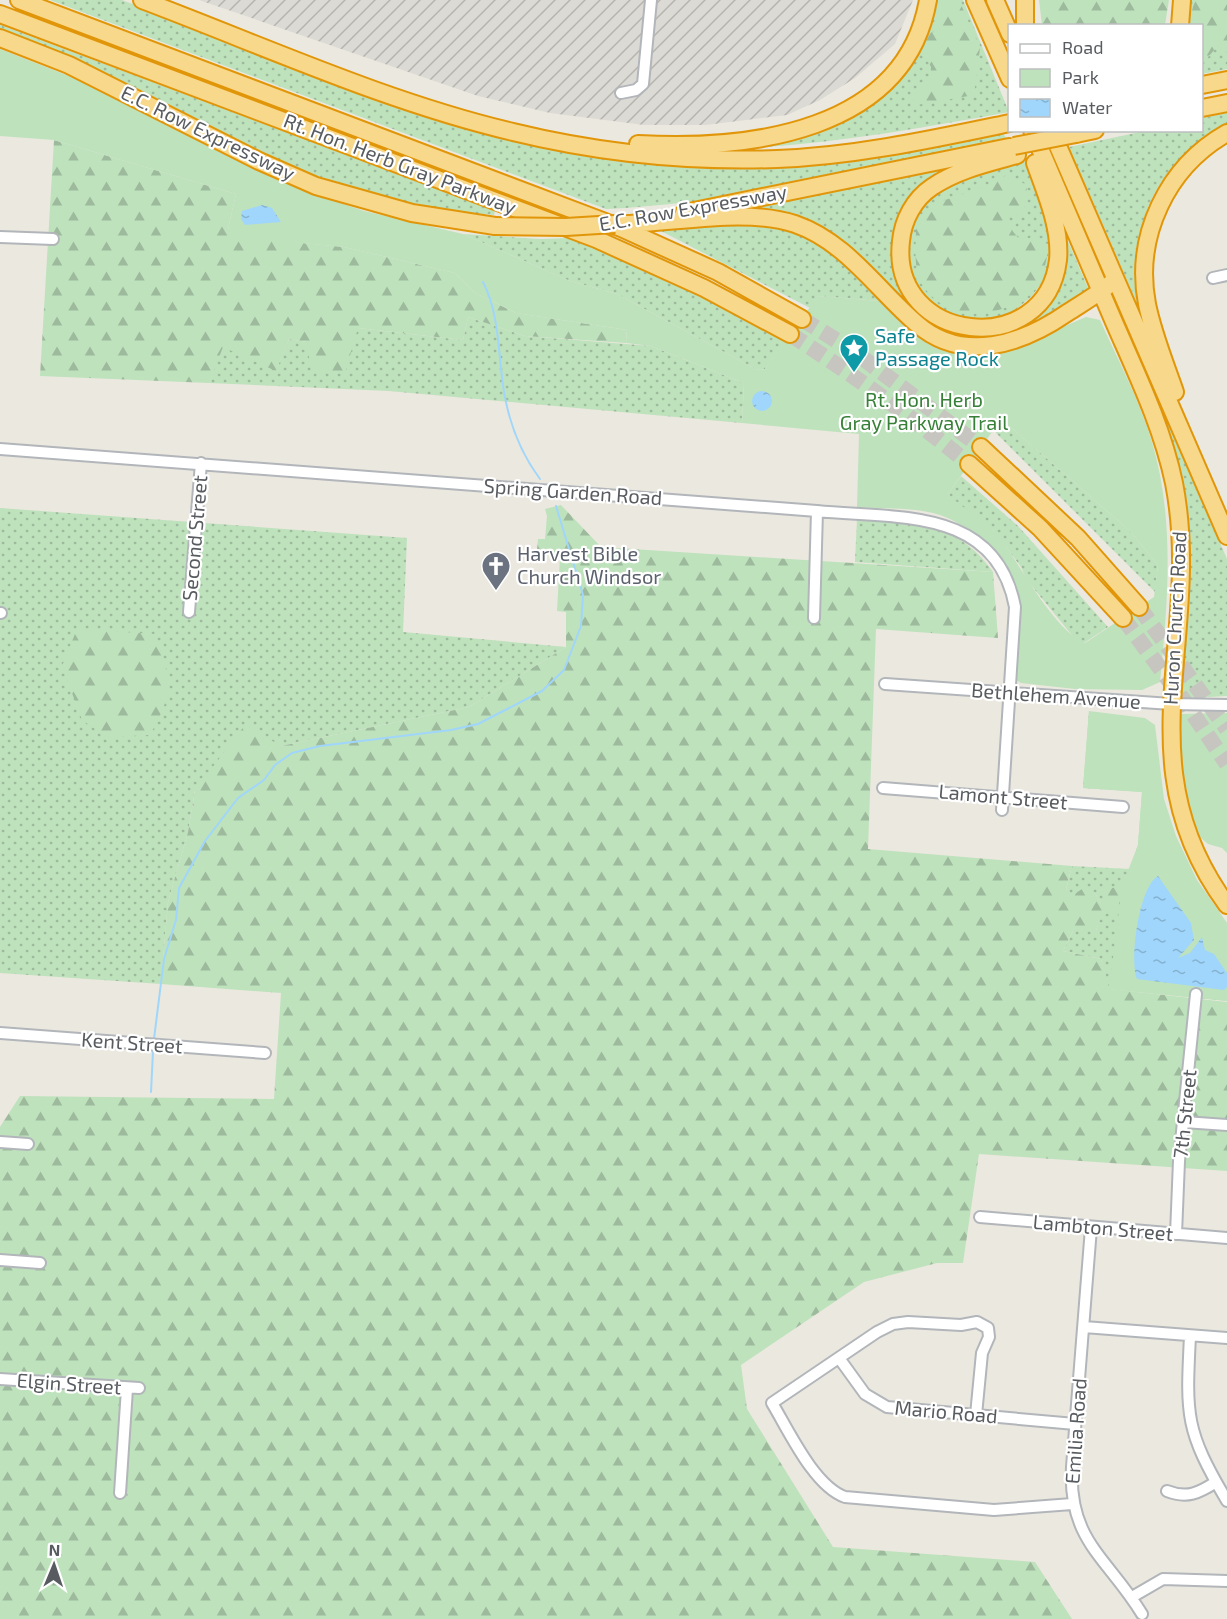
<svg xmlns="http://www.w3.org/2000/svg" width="1227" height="1619" font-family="'Exo 2',sans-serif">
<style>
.industrial{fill:url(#industrial-furrows)}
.grass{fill:url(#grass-dots)}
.forest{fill:url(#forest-firs)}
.green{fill:#bee2bc;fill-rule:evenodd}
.water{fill:url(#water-ripples)}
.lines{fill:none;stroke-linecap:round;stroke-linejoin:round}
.stream{stroke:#a0d6fb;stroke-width:2}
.highway-tunnel{stroke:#c6c5bf;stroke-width:16;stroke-dasharray:16 8;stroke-linecap:butt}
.minor-casing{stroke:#b2b6ba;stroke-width:14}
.highway-casing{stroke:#e1960a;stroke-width:20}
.minor{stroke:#fff;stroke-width:10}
.highway{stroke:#f8d88a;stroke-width:16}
.highway-bridge-casing{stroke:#e1960a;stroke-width:20;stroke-linecap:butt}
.highway-bridge{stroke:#f8d88a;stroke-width:16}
.labels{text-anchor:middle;stroke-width:4.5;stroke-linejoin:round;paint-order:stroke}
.street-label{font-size:20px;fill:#585c60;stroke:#fff}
.culture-label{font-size:20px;fill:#0d838f;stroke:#fff;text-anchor:start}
.park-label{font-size:20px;fill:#378038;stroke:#fff}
.worship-label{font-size:20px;fill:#5b616d;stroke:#fff;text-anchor:start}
</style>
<defs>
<pattern id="industrial-furrows" width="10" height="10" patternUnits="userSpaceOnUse" patternTransform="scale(1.5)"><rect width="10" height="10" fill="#dcdad4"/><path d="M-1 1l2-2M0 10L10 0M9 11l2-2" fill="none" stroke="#b5b4af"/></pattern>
<pattern id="grass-dots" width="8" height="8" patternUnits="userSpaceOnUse" patternTransform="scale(1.5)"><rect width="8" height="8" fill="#bee2bc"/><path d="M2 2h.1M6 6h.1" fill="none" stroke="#9dba9c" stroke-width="1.8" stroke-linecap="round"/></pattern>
<pattern id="forest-firs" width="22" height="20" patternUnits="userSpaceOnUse" patternTransform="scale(1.5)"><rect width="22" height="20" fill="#bee2bc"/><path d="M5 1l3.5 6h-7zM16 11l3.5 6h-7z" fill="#9dba9c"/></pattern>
<pattern id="water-ripples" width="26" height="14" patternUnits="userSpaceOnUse" patternTransform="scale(1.5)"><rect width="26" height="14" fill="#a0d6fb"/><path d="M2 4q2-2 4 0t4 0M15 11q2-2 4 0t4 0" fill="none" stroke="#85b1cf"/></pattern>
</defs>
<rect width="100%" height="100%" fill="#ebe8df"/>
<path class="industrial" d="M199,0H913L895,44L855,78L820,100L787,115L706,125H644L550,113L478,96Z"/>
<path class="grass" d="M50,0H122L429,116L675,162L1001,131L1007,139C876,171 741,202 606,209Z
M930,0H963L1009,112C917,129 826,145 731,149L874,98Z
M1185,0H1227V69L1202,74V26H1184Z
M0,25L495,210L494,215C474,213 454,212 435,209C286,179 137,97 0,33Z
M1227,113V126C1174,151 1141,197 1137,257C1135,278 1144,304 1147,326L1069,147L1145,131L1202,130V118Z
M1026,157L1049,225L1052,255L1045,278L1032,296L1013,312L985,321L962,320L937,310L920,297L910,278L908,224L920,204L970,173Z
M943,167L945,171C938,175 927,178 920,184C898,201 884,252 898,278C905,291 940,318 953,329L1037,311L1061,225L1088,288V293L1015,332L994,338L949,336L926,325L844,245L748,213L747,207Z
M735,223C804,225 837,249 880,301L818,296L810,308L659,230Z
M463,234L540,239L571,238L657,272L730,309L786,341L765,369L757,370L617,294L570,281Z
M468,317L525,336L651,346L744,383L742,423L389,391L209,383L222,346L276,370L289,339L306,342L358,328L463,340Z
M1164,412L1227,559V696L1190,698L1181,692L1187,586L1160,413Z
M1007,424L1130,531L1158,565L1155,592L993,430L997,425Z
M961,476L1018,526L1108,627L1084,643L1075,639L1026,579L1021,567L993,530L962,508L948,494Z
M0,508L407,538L403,632L566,647L469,707L281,746L195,790L188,832L168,902L161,984L0,973Z
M857,519C914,526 957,520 993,572L855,562Z
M1089,711L1142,792L1227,1001L1109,989L1101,959L1063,951L1073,931H1096L1104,903H1101L1094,892L1073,896L1066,889L1072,866L1130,869L1138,845L1142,792L1083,788Z"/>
<path class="forest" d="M938,0H959L980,48L974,95L917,105L911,95L930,83L931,67L919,44L929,33L934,32Z
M1039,0H1169L1165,25H1042Z
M1195,0H1227V52L1215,49L1202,64V26L1188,25Z
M54,140L236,194L228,229L293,242L344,247L455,273L475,293L516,313L627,330L626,343L525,336L468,317L463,340L358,328L345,373L312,372L306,342L289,339L276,371L223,347L209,383L40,376Z
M1007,175L1027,185L1024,215L1009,214V227L1021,241L1035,236L1049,245C1046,260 1044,281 1033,292C1029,296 1022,299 1017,302C987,319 949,319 926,290C912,273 916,248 916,228L942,201L978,189Z
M561,505L601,547L993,572L998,638L876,629L868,849L1072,866L1066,889L1073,895L1085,887L1094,892L1101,903H1104L1103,890L1122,886L1118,911L1101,915L1096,931H1073L1063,951L1101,959L1110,989L1227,1002V1171L979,1154L963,1263H937L864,1282L741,1365L747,1409L833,1547L1035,1562L1072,1619H0V1127L20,1096L274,1099L281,993L161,984L168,902L188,832L195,790L245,725L281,746L469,707L566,647V612L557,611L560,557L554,556V550L537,549L538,539H545L547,516L545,509Z
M77,629L155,634C171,680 175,691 150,735L107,737L82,720L62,666Z"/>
<path class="green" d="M0,49L74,78L297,188L364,211L463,234L570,281L617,294L757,370L765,369L818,296L880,301L920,336L1028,342L1086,317L1100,320C1118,360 1139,399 1152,442C1175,520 1168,601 1160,682L1142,690L1075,689L1021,683L1015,679C1017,650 1022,619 1016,591C1009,560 970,525 940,515C915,507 883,509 857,507L859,434L742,423L744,383L651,346L626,343L627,330L516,313L475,293L455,273L344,247L234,237L228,229L236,194L54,140L0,136ZM1007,424L1130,531L1158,565L1154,597L1085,643C1051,628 1020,562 995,532C982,518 962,508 948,494L997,425Z
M1089,711L1145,718L1155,725L1164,799L1176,836L1197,880L1227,923V1001L1109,989L1122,886L1138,845L1142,792L1083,788Z
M1227,713V853L1222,848L1208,844L1195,833L1177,760L1180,714Z"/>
<path class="water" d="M262,205L272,208L281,222L245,225L241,219L242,211Z
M752 401a10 10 0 1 1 20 0a10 10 0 1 1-20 0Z
M1158,876L1191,923L1194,940L1178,958L1190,953L1202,937L1205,950L1214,954L1227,973V987L1224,990L1137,979C1129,961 1139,886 1158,876Z"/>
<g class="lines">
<path class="stream" d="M483,282C498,311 498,345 502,377C506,415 517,448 540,479
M154,1039L164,959L176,920L179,888L205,841L238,798L264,780L275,765L292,753L320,746L451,730L478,724L542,691L564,670L581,626L583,595L556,506
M151,1092L153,1051"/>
<path class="highway-tunnel" d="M802,319L852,350L981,447
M790,334C852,374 912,417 969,464
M1139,607L1227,729
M1123,618L1185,702L1227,764"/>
<g class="minor-casing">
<path id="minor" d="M621,93L636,90L643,84L651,0
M0,237L53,239
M1213,278L1227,275
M0,449L817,511C896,519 996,506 1015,607L1002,810
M189,612L201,463
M0,613H1
M814,618L817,511
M885,684L1171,704L1227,705
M883,788L1123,807
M0,1033L265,1053
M1184,1122L1227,1125
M0,1142L28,1144
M980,1217L1227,1238
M1091,1228L1072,1467C1068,1541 1108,1558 1142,1614
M1176,1234L1179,1161L1196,994
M0,1260L40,1263
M1084,1327L1227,1338
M1190,1336C1186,1416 1185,1430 1227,1501
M839,1358L865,1394L887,1407L1075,1424
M0,1379L139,1388
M976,1415L982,1353L989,1337L988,1328L977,1322L961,1325L908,1322L893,1324L877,1332L772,1403C789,1431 814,1486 845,1497L994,1510L1072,1504
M1167,1491C1187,1499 1199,1493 1216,1482
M120,1493L127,1389
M1132,1597L1163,1579L1227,1581"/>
</g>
<g class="highway-casing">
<path id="highway" d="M19,0L621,228L718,272L802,319
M142,0C264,46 386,102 513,132C599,153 688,162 777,159C856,156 933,139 1010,123
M975,0L1010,79
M995,0L1010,34
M1025,0V26
M0,14L596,239L704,288L790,334
M1180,26L1182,0
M0,38L69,65L259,161L316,186L412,213L495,226
M1202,85L1227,80
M1202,108L1227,103
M1032,130C1059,194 1087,258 1114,322C1137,375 1162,426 1174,483C1204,636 1122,763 1227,905
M1051,130L1227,536
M1076,134L1095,130
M638,144C748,150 905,133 928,0
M1017,155C988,163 957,170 932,187C914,199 903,220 901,241C889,344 1046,361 1058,260C1061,228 1046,194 1035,163
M684,213L1009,147
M619,224C674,224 743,207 795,224C847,242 877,290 917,324C963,364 1022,344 1067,313C1084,302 1100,293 1115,280
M1175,392C1165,363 1153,334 1147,304C1134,236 1167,167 1227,133
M981,447L1078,538L1139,607
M969,464L1040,528L1123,618"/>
</g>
<use href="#minor" class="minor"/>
<use href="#highway" class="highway"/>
<g class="highway-bridge-casing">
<path id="highway-bridge" d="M1014,146L1076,134
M495,226L566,227L615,224"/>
</g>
<use href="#highway-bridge" class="highway-bridge"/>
</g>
<defs>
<g id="sight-pin" transform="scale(1.5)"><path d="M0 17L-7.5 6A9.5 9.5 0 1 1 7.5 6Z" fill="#0f9aa8" stroke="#fff"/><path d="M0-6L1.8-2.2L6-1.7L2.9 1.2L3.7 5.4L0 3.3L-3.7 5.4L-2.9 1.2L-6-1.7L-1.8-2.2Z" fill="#fff"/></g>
<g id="church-pin" transform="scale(1.5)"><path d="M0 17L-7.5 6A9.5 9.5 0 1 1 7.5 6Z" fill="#6b7280" stroke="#fff"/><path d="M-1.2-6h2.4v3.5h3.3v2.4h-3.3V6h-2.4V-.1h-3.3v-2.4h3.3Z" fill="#fff"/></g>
</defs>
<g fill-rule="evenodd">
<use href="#sight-pin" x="854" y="348"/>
<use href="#church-pin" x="496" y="566"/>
</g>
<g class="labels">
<g class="street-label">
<text transform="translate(208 133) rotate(26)" y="7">E.C. Row Expressway</text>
<text transform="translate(400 164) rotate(21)" y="7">Rt. Hon. Herb Gray Parkway</text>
<text transform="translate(693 208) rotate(-10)" y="7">E.C. Row Expressway</text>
<text transform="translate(573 492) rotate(4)" y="7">Spring Garden Road</text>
<text transform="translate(195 538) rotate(-85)" y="7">Second Street</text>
<text transform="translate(1175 618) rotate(-87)" y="7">Huron Church Road</text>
<text transform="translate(1056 696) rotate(4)" y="7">Bethlehem Avenue</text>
<text transform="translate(1003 797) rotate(5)" y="7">Lamont Street</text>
<text transform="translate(132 1043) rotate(4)" y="7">Kent Street</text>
<text transform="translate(1185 1114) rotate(-84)" y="7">7th Street</text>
<text transform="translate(1103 1228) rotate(5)" y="7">Lambton Street</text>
<text transform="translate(69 1384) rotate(4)" y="7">Elgin Street</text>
<text transform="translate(946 1412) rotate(5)" y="7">Mario Road</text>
<text transform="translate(1076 1431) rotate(-86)" y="7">Emilia Road</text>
</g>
<g class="culture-label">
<text x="875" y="343">Safe<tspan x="875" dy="23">Passage Rock</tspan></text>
</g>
<g class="park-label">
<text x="924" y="407">Rt. Hon. Herb<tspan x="924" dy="23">Gray Parkway Trail</tspan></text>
</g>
<g class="worship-label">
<text x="517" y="561">Harvest Bible<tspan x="517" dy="23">Church Windsor</tspan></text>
</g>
</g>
<rect x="1008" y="24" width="195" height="108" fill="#ffffff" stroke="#bcbebf" stroke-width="1.5"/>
<rect x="1020" y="44" width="30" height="9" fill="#ffffff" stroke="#bcbebf" stroke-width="1.5"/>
<text x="1062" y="54" font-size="18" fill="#585c60">Road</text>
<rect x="1020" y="69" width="30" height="18" fill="#bee2bc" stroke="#bcbebf" stroke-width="1.5"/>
<text x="1062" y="84" font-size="18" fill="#585c60">Park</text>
<rect x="1020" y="99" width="30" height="18" fill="url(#water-ripples)" stroke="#bcbebf" stroke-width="1.5"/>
<text x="1062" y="114" font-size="18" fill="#585c60">Water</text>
<g transform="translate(54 1565) rotate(2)" stroke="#ffffff" stroke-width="4.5" paint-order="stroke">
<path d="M0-4.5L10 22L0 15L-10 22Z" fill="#585c60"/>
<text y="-9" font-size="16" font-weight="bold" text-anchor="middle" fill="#585c60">N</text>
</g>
</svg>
